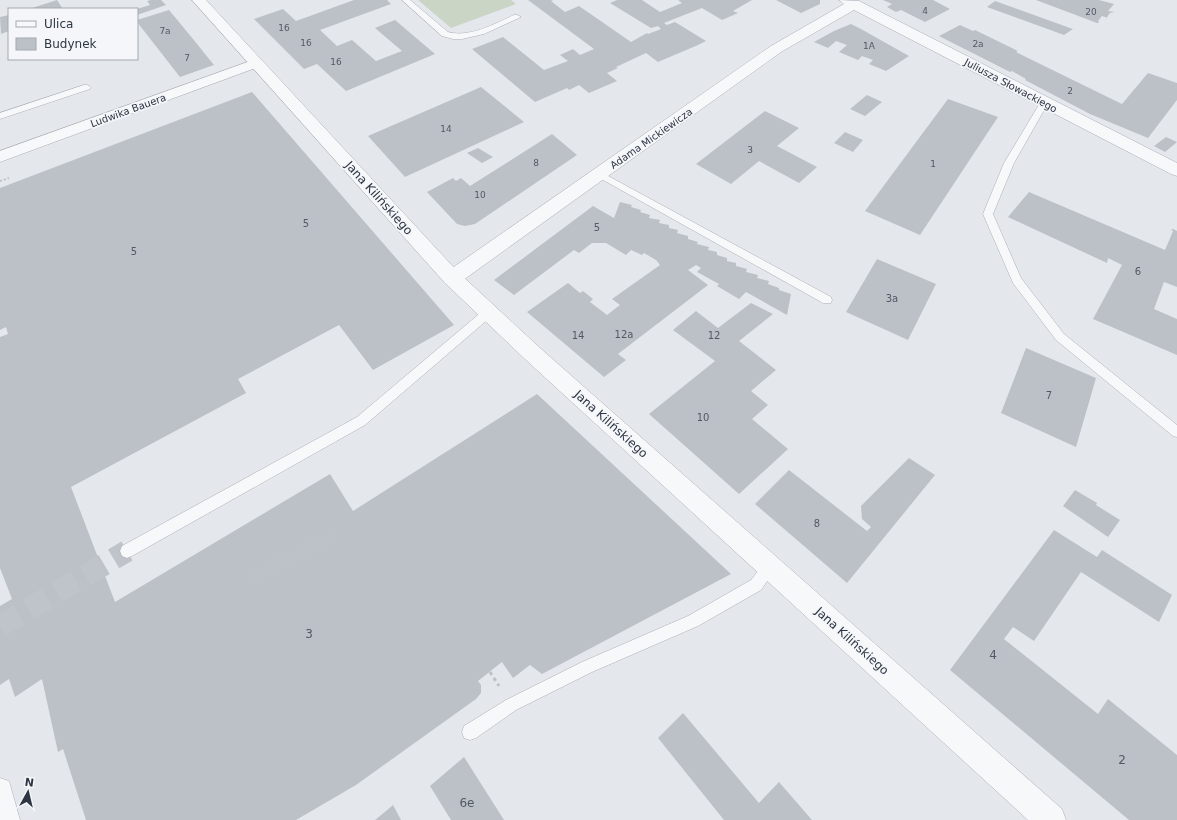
<svg xmlns="http://www.w3.org/2000/svg" width="1177" height="820" font-family="'DejaVu Sans',sans-serif">
<style>
.green{fill:#cbd5c6}
.building{fill:#bcc1c8}
.lines{fill:none;stroke-linecap:round;stroke-linejoin:round}
.pedestrian-tunnel{stroke:#bfc4ca;stroke-width:22;stroke-dasharray:22 11;stroke-linecap:butt}
.service-casing{stroke:#a9afb6;stroke-width:1}
.pedestrian-casing{stroke:#a9afb6;stroke-width:1}
.minor-casing{stroke:#a9afb6;stroke-width:1}
.tertiary-casing{stroke:#a9afb6;stroke-width:1}
.path-far1{stroke:#bec2c7;stroke-width:2;stroke-dasharray:2 2;stroke-linecap:butt}
.path{stroke:#bec2c7;stroke-width:3;stroke-dasharray:3.5 3.5;stroke-linecap:butt}
.service{fill:#f7f8fa;fill-rule:evenodd}
.pedestrian{fill:#f7f8fa;fill-rule:evenodd}
.minor{fill:#f7f8fa;fill-rule:evenodd}
.tertiary{fill:#f7f8fa;fill-rule:evenodd}
.labels{text-anchor:middle;stroke-width:3.5;stroke-linejoin:round;paint-order:stroke}
.far-number-label{font-size:9px;fill:#515964}
.far-street-label{font-size:10px;fill:#2d3643;stroke:#f4f6f9}
.number-label{font-size:10px;fill:#515964}
.street-label{font-size:12px;fill:#2d3643;stroke:#f4f6f9}
.near-number-label{font-size:12px;fill:#515964}
</style>
<rect width="100%" height="100%" fill="#e4e8ec"/>
<path class="green" d="M418,0H511L516,4L451,28Z"/>
<path class="building" d="M57,0L63,9H29Z
M151,0H161L166,5L137,15V9L150,5L147,1Z
M354,0H387L391,4L320,30L337,46L352,40L376,61L402,51L375,28L395,20L435,54L346,91L317,64L304,69L254,19L283,9L296,21Z
M528,0H554L551,1L565,12L579,6L631,42L647,33L648,34L661,29L658,26L651,28L610,3L617,0H642L660,12L682,3L678,0H752L733,11L738,13L722,20L702,8L664,23L667,25L675,22L706,41L698,45L658,62L646,53L616,67L618,68L607,73L617,81L589,93L579,85L569,90L567,88L535,102L472,49L503,37L544,70L568,61L560,55L573,49L580,55L594,49Z
M776,0H820V4L801,13Z
M883,0H933L950,9L925,22L901,10L896,12L887,7L892,4Z
M1036,0H1099L1114,4L1108,11L1115,12L1110,13L1107,17L1108,18L1102,16L1098,21L1099,23H1097Z
M995,1L1070,28L1073,29L1064,35L987,7Z
M169,10L193,39L214,65L180,77L137,22V20Z
M9,15V31L1,34L0,17Z
M851,24L861,29L909,56L886,71L869,64L873,60L862,56L858,60L839,52L847,45L836,41L828,48L814,42L834,31Z
M960,25L973,31L975,30L1018,51L1016,52L1030,59L1122,104L1148,73L1177,83V100L1148,138L1090,114L1025,80L1026,79L1012,71L1010,72L939,36Z
M481,87L524,122L405,177L368,136Z
M252,92L454,325L373,370L339,325L238,379L246,393L71,487L115,602L330,474L353,511L537,394L731,574L542,674L530,665L513,678L502,662L478,681L481,685V693L476,699L356,785L296,820H86L63,749L58,752L42,679L15,697L9,679L0,685V606L12,599L0,568V337L8,334L6,327L0,330V188Z
M867,95L882,102L865,116L850,109Z
M948,99L998,117L920,235L865,211Z
M765,111L799,128L777,146L817,167L799,183L759,161L731,184L696,164Z
M845,132L863,140L853,152L834,143Z
M552,134L577,155L475,224L465,226L457,224L427,192L453,178L456,181L461,178L470,186Z
M1166,137L1177,142L1165,152L1154,146Z
M478,148L493,157L482,163L467,153Z
M1029,192L1165,250L1173,231L1171,229H1173L1177,231V287L1164,282L1154,309L1177,319V355L1093,319L1122,265L1108,258L1107,263L1008,217Z
M620,202L632,205L631,207L641,210L640,212L650,215L649,218L660,220L659,223L669,225V228L678,230L677,233L688,236V239L698,242L697,244L709,247L708,250L717,252V255L727,258V261L736,263V266L747,269L746,272L758,275L757,278L769,281L768,284L779,288V290L791,294L787,315L746,292L739,299L717,286L719,284L697,272L701,268L696,265L688,270L708,285L618,354L626,360L604,377L527,312L568,283L580,293L583,291L593,299L590,302L607,315L620,305L612,299L660,265L656,260L644,253L642,255L631,250L626,255L606,243H592L579,253L574,250L514,295L494,280L593,206L614,218Z
M877,259L936,284L908,340L846,312Z
M751,303L773,314L739,341L776,370L751,391L768,405L752,419L788,449L739,494L649,414L715,361L673,330L696,311L718,328Z
M1026,348L1096,378L1076,447L1001,413Z
M909,458L935,475L847,583L755,504L789,470L867,531L871,527L862,519L861,506Z
M1075,490L1097,503L1096,505L1120,520L1108,537L1063,506Z
M1054,530L1097,557L1102,550L1172,595L1159,622L1081,572L1034,641L1013,627L1004,639L1098,714L1108,699L1177,755V820H1129L950,670Z
M683,713L759,803L779,782L812,820H724L658,738Z
M464,757L504,820H451L430,786Z
M393,805L401,820H375L386,811Z"/>
<g class="lines">
<path class="pedestrian-tunnel" d="M0,626L127,551"/>
<g class="service-casing">
<path id="service" d="M402,0H410L448,32C470,38 494,24 514,15H517L521,17L484,34L462,39H453L442,36Z
M84,85H87L91,87L90,89L0,119V113Z
M1044,100L1048,103L1014,163L993,214L1021,278L1064,334L1177,425V437L1173,436L1056,340L1013,283L983,214L1004,163L1040,103Z
M599,171L831,297L832,300L831,303H823L596,176L594,174L596,172Z
M489,308L493,309L494,312L493,315L365,425L132,556L127,558L122,556L120,551L122,546L357,417L485,309Z
M770,560L775,562L777,567L761,590L698,626L592,672L516,710L476,738L470,740L464,738L462,732L464,726L506,700L582,662L688,616L751,580L765,562Z"/>
</g>
<g class="pedestrian-casing">
<path id="pedestrian" d="M0,778L9,781L20,820H0Z"/>
</g>
<g class="minor-casing">
<path id="minor" d="M839,0L859,1L1177,163V176L1171,174L854,10L781,52L459,283L452,285L445,283L442,278L445,273L771,46L844,4Z
M256,59L261,60L263,63L261,66L0,162V151Z"/>
</g>
<g class="tertiary-casing">
<path id="tertiary" d="M192,0H206L459,273L540,348L1062,809L1066,820H1028L526,360L445,283Z"/>
</g>
<path class="path-far1" d="M0,181L9,178"/>
<path class="path" d="M252,573L340,528
M253,583L342,536
M490,672L499,686"/>
<use href="#service" class="service"/>
<use href="#pedestrian" class="pedestrian"/>
<use href="#minor" class="minor"/>
<use href="#tertiary" class="tertiary"/>
</g>
<g class="labels">
<g class="far-number-label">
<text x="925" y="14">4</text>
<text x="1091" y="15">20</text>
<text x="284" y="31">16</text>
<text x="165" y="34">7a</text>
<text x="306" y="46">16</text>
<text x="978" y="47">2a</text>
<text x="869" y="49">1A</text>
<text x="187" y="61">7</text>
<text x="336" y="65">16</text>
<text x="1070" y="94">2</text>
<text x="446" y="132">14</text>
<text x="750" y="153">3</text>
<text x="536" y="166">8</text>
<text x="933" y="167">1</text>
<text x="480" y="198">10</text>
</g>
<g class="far-street-label">
<text transform="translate(1011 85) rotate(28)" y="4">Juliusza Słowackiego</text>
<text transform="translate(128 110) rotate(-20)" y="4">Ludwika Bauera</text>
<text transform="translate(651 138) rotate(-35)" y="4">Adama Mickiewicza</text>
</g>
<g class="number-label">
<text x="306" y="227">5</text>
<text x="597" y="231">5</text>
<text x="134" y="255">5</text>
<text x="1138" y="275">6</text>
<text x="892" y="302">3a</text>
<text x="624" y="338">12a</text>
<text x="578" y="339">14</text>
<text x="714" y="339">12</text>
<text x="1049" y="399">7</text>
<text x="703" y="421">10</text>
<text x="817" y="527">8</text>
</g>
<g class="street-label">
<text transform="translate(379 198) rotate(48)" y="4">Jana Kilińskiego</text>
<text transform="translate(611 424) rotate(42)" y="4">Jana Kilińskiego</text>
<text transform="translate(852 641) rotate(42)" y="4">Jana Kilińskiego</text>
</g>
<g class="near-number-label">
<text x="309" y="638">3</text>
<text x="993" y="659">4</text>
<text x="1122" y="764">2</text>
<text x="467" y="807">6e</text>
</g>
</g>
<rect x="8" y="8" width="130" height="52" fill="#f4f6f9" stroke="#a4a9b0"/>
<rect x="16" y="21" width="20" height="6" fill="#f7f8fa" stroke="#a4a9b0"/>
<text x="44" y="28" font-size="12" fill="#2d3643">Ulica</text>
<rect x="16" y="38" width="20" height="12" fill="#bcc1c8" stroke="#a4a9b0"/>
<text x="44" y="48" font-size="12" fill="#2d3643">Budynek</text>
<g transform="translate(28 792) rotate(8)" stroke="#f4f6f9" stroke-width="3" paint-order="stroke">
<path d="M0-3L7 15L0 10L-7 15Z" fill="#2d3643"/>
<text y="-6" font-size="11" font-weight="bold" text-anchor="middle" fill="#2d3643">N</text>
</g>
</svg>
